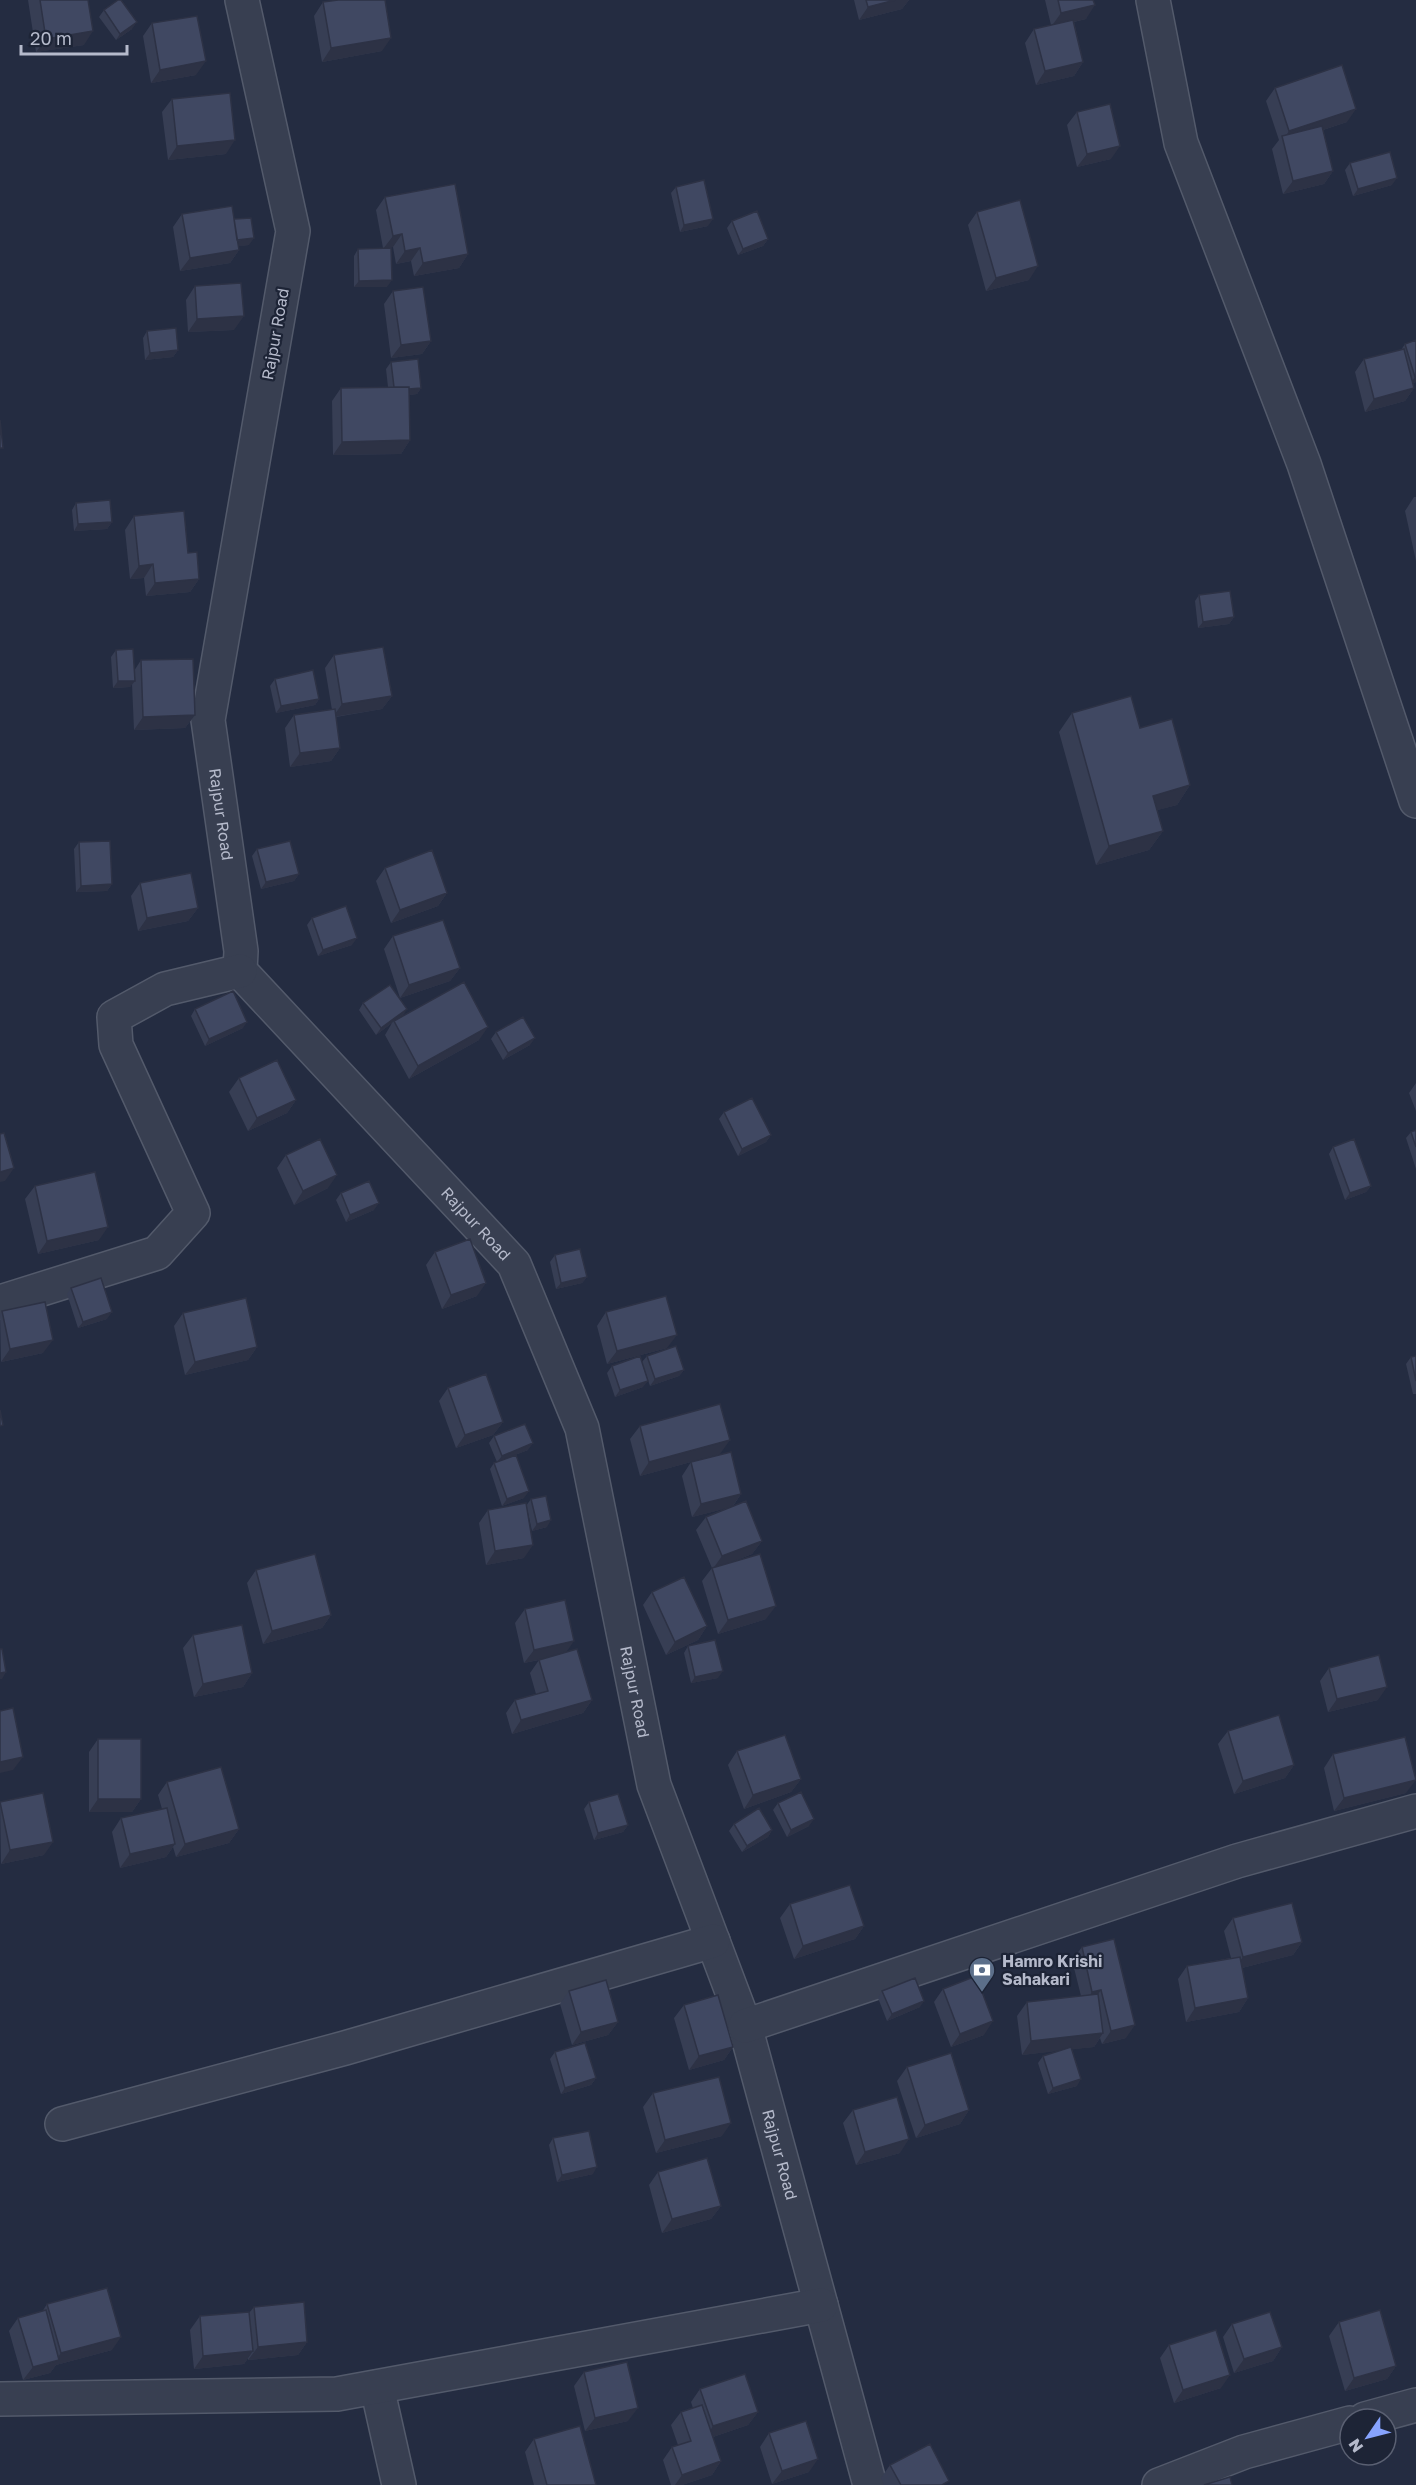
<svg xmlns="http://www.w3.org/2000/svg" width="1416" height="2485" font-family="'Golos Text',sans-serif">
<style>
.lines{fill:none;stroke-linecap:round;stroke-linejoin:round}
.minor-casing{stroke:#535a6b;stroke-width:36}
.minor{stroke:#383f51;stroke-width:33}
.wall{fill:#373e54}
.shaded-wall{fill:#2d3245}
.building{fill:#404862;stroke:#2d3245;stroke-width:1.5}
.labels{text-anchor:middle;stroke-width:4.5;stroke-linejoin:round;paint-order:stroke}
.street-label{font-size:16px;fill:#b5bacb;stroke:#1d2436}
.poi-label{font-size:16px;font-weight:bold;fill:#b5bacb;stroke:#1d2436;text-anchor:start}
</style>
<rect width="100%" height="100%" fill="#242c41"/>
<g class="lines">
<g class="minor-casing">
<g id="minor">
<path id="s1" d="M242,0L293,231L208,720L241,951L240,971L514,1264L582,1428L654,1785L745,2026L870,2485"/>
<path d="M1153,0L1181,143L1304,464L1416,801"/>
<path d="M0,1302L157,1253L193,1213L116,1045L114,1017L165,989L240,971"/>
<path d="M745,2026L1237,1861L1416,1811"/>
<path d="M62,2124L345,2048L713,1941"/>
<path d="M377,2387L399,2485"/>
<path d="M0,2399L337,2394L821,2305"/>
<path d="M1365,2419L1416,2405"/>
<path d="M1159,2485L1244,2452L1350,2423"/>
</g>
</g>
<use href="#minor" class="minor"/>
</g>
<path class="wall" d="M28,0H88L84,45L36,52Z
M854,0H909L902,9L859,20Z
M1045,0H1093L1086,19L1074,22L1083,62L1074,76L1036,85L1025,43L1034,29L1051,25Z
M323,2L382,51L322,62L314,16Z
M104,10L132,29L116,40L99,17Z
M152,23L196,75L151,83L143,36Z
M1275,88L1347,122L1323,130L1333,171L1324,184L1283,194L1272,149L1279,140L1266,101Z
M172,99L226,154L168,160L162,112Z
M1077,112L1111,159L1077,167L1067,125Z
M1350,163L1392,185L1353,196L1345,170Z
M676,187L708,226L680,232L671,193Z
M385,197L468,254L459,268L414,276L411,261L396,264L393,247L388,248L387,287H354V256L358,249L383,248L376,210Z
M977,212L1029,280L986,291L968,225Z
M182,214L234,219L249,245L238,246L239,250L230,263L180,271L173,227Z
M732,221L768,239L763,246L738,255L727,228Z
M195,286L234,330L188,332L186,300Z
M393,291L431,341L422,354L391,358L384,304Z
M147,331L178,350L173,357L145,360L143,338Z
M1416,340V382L1413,383L1414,388L1405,401L1365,412L1355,372L1364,359L1401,350L1405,344Z
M391,362L421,388L417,394L409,395L410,440L401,454L333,455L332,401L341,388L388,387L386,369Z
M1414,497H1416V561L1405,511Z
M76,503L112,522L107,529L74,531L72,510Z
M134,516L188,553L199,579L190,592L146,596L144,578L130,579L125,530Z
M1199,595L1234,617L1229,624L1198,628L1195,601Z
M116,650L134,671L141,660L195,715L185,728L134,730L132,684L130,687L113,688L111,657Z
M334,655L392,696L382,709L336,717L340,748L331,761L290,767L285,728L294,715L332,710L325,668Z
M275,679L319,699L315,705L276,713L270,686Z
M1072,713L1140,728L1190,785L1177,805L1157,810L1163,831L1149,850L1096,865L1059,732Z
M79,842L112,884L107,891L76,892L74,849Z
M257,849L299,874L294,881L261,889L252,856Z
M385,868L447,893L438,906L391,923L376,881Z
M140,883L198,908L188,921L138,931L131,896Z
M312,918L352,945L318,956L307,925Z
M393,936L460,968L450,981L400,998L384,949Z
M363,1003L403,1016L479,1040L409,1079L385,1035L392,1023L376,1035L359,1010Z
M195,1009L243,1028L205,1046L191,1016Z
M496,1032L530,1045L503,1060L491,1039Z
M239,1078L296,1100L287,1113L248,1131L229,1092Z
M1416,1083V1111L1409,1093Z
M724,1112L771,1135L766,1142L738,1156L719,1119Z
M1416,1130V1169L1406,1138L1411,1132Z
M1333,1147L1371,1186L1366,1192L1345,1200L1329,1154Z
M286,1155L328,1188L294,1205L277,1168Z
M35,1186L99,1240L38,1254L25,1199Z
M341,1193L374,1210L346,1222L336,1200Z
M435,1252L477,1296L442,1309L426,1265Z
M555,1255L587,1277L582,1283L556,1289L550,1262Z
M71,1288L107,1319L78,1328L67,1294Z
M2,1311L43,1353L1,1362L0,1314Z
M606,1312L667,1348L607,1364L597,1326Z
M183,1313L257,1347L248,1360L185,1375L174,1326Z
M647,1356L684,1370L679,1376L650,1386L642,1362Z
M1416,1356V1394H1413L1406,1364L1411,1357Z
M612,1366L643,1387L615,1397L607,1373Z
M448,1388L503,1422L493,1435L456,1448L439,1401Z
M640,1426L720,1454L640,1476L630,1439Z
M494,1436L528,1450L512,1456L524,1498L502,1506L490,1469L494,1463L497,1462L489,1443Z
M691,1462L741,1494L733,1506L762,1541L752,1554L732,1562L766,1619L718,1634L702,1581L712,1568L696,1530L706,1517L727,1508L692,1517L682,1476Z
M531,1499L547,1527L532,1531L528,1513L524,1558L486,1565L479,1523L488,1510L526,1506Z
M256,1570L331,1615L322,1628L263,1644L247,1583Z
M652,1592L707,1626L698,1640L666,1655L643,1605Z
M525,1609L566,1652L592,1700L583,1713L512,1734L506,1713L515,1700L536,1694L530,1673L539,1660L524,1663L515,1623Z
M193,1635L252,1673L243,1687L194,1697L183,1648Z
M688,1646L718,1678L691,1683L684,1653Z
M1329,1668L1378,1700L1328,1712L1320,1681Z
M1228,1731L1294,1765L1285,1778L1234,1794L1218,1744Z
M98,1739L141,1799L132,1812H89V1752Z
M737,1751L801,1779L791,1792L744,1809L728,1765Z
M1333,1754L1406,1793L1334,1811L1324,1768Z
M167,1782L239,1829L229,1843L176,1857L173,1847L166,1857L120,1868L112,1832L121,1818L162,1809L158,1795Z
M0,1802L44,1855L1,1864Z
M589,1802L628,1825L623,1832L594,1840L584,1809Z
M778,1803L809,1826L787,1837L773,1810Z
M734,1824L772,1830L768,1837L742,1852L729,1831Z
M790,1904L864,1926L855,1939L794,1959L780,1918Z
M1233,1918L1302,1942L1293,1955L1242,1968L1248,1998L1239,2012L1186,2022L1178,1979L1187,1966L1231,1958L1224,1931Z
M1082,1947L1126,2038L1102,2044L1100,2038L1094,2047L1072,2049L1077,2086L1048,2094L1038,2063L1043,2056L1063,2050L1022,2055L1017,2016L1027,2002L1081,1996L1072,1960Z
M943,1989L984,2035L951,2047L934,2002Z
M569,1991L618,2022L608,2035L572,2045L560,2004Z
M882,1991L920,2007L887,2021L878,1998Z
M684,2005L733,2047L724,2060L689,2070L674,2018Z
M555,2052L596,2078L591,2085L561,2094L550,2059Z
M907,2067L969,2110L960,2124L916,2138L897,2081Z
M653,2093L722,2136L656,2153L643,2107Z
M853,2110L900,2153L856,2165L843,2123Z
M553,2138L593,2174L557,2182L549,2145Z
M658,2172L721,2206L711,2219L662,2233L649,2185Z
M47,2304L112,2350L56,2365L50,2373L23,2380L9,2331L18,2318L42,2312Z
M254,2307L307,2342L298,2355L248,2360V2358L244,2364L194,2369L190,2330L200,2316L249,2313Z
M1339,2322L1396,2366L1387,2379L1345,2391L1329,2336Z
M1232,2324L1282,2347L1273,2361L1234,2373L1223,2337Z
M1169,2345L1221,2388L1174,2403L1160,2358Z
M584,2372L628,2421L585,2431L574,2386Z
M700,2389L758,2412L748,2425L713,2437L721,2461L712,2475L682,2485H671L663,2460L672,2447L678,2445L671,2425L681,2412L693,2408L691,2402Z
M769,2433L809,2472L772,2484L760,2447Z
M534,2439L596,2485H534L525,2452Z
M890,2465L942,2485H884L881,2478Z"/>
<path class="shaded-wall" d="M895,0H909L902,9L859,20L868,7Z
M1095,5L1086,19L1051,27L1061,13Z
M137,22L132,29L116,40L120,34Z
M93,31L84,45L36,52L46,39Z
M391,38L382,51L322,62L331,48Z
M206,61L196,75L151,83L160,70Z
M1083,62L1074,76L1036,85L1045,71Z
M1356,109L1347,122L1283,143V140L1289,131Z
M235,140L226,154L168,160L177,146Z
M1120,146L1111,159L1077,167L1087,154Z
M1333,171L1324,184L1283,194L1293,181Z
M1397,178L1392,185L1353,196L1358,189Z
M713,219L708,226L680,232L684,225Z
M402,234L393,247L383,249L393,236Z
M254,238L249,245L232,247L236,241Z
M768,239L763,246L738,255L743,249Z
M420,248L411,261L396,264L405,251Z
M239,250L230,263L180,271L190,258Z
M468,254L459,268L414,276L423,263Z
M1038,266L1029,280L986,291L996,278Z
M392,280L387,287H354L359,281Z
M244,316L234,330L188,332L197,319Z
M431,341L422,354L391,358L401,345Z
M178,350L173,357L145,360L150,353Z
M1415,377H1416V382L1410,384Z
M421,388L417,394L390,398L394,391Z
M1414,388L1405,401L1365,412L1374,399Z
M410,440L401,454L333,455L342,442Z
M112,522L107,529L74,531L78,524Z
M153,564L144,578L130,579L139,566Z
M199,579L190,592L146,596L155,583Z
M1234,617L1229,624L1198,628L1203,622Z
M118,681H135L130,687L113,688Z
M392,696L382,709L333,717L342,704Z
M319,699L315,705L276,713L281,706Z
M195,715L185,728L134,730L143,717Z
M340,748L331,761L290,767L300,753Z
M1190,785L1177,805L1139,815L1153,796Z
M1163,831L1149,850L1096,865L1109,846Z
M299,874L294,881L261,889L266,882Z
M112,884L107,891L76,892L81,886Z
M447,893L438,906L391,923L400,910Z
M198,908L188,921L138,931L147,918Z
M357,938L352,945L318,956L323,950Z
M460,968L450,981L400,998L409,985Z
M407,1009L403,1016L394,1021L392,1023L376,1035L381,1028Z
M247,1022L243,1028L205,1046L209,1039Z
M488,1027L479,1040L409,1079L418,1066Z
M535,1038L530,1045L503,1060L508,1053Z
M296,1100L287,1113L248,1131L257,1118Z
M771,1135L766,1142L738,1156L742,1149Z
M14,1168L5,1181L0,1182V1172Z
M337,1175L328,1188L294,1205L303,1191Z
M1371,1186L1366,1192L1345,1200L1350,1193Z
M379,1203L374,1210L346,1222L350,1215Z
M108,1227L99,1240L38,1254L47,1241Z
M587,1277L582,1283L556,1289L561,1283Z
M486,1283L477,1296L442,1309L451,1295Z
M112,1312L107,1319L78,1328L83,1322Z
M677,1335L667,1348L607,1364L617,1351Z
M53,1340L43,1353L1,1362L10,1349Z
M257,1347L248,1360L185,1375L195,1362Z
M684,1370L679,1376L650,1386L655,1379Z
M648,1381L643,1387L615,1397L620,1390Z
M503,1422L493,1435L456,1448L465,1435Z
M730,1440L720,1454L640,1476L649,1462Z
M533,1443L528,1450L497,1462L502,1456Z
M529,1491L524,1498L502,1506L507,1499Z
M741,1494L732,1507L692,1517L701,1504Z
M551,1520L547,1527L532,1531L537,1524Z
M762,1541L752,1554L712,1570L722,1556Z
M533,1545L524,1558L486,1565L495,1551Z
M776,1606L766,1619L718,1634L728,1620Z
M331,1615L322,1628L263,1644L272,1631Z
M707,1626L698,1640L666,1655L675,1642Z
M574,1641L565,1654L524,1663L534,1650Z
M723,1671L718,1678L691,1683L695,1677Z
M6,1672L2,1679H0V1673Z
M252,1673L243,1687L194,1697L203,1684Z
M1387,1687L1378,1700L1328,1712L1337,1699Z
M592,1700L583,1713L512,1734L521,1720Z
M23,1757L13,1770L0,1773V1762Z
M1294,1765L1285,1778L1234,1794L1243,1781Z
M801,1779L791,1792L744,1809L753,1795Z
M1416,1780L1406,1793L1334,1811L1344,1798Z
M98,1799H141L132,1812H89Z
M814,1819L809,1826L787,1837L791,1830Z
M628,1825L623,1832L594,1840L598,1833Z
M239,1829L229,1843L176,1857L185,1844Z
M772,1830L768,1837L742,1852L747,1846Z
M53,1842L44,1855L1,1864L10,1850Z
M175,1844L166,1857L120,1868L130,1854Z
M864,1926L855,1939L794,1959L803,1946Z
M1302,1942L1293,1955L1234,1970L1243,1957Z
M1101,1990L1092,2003L1083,2005L1092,1992Z
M1248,1998L1239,2012L1186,2022L1195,2008Z
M924,2001L920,2007L887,2021L892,2014Z
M993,2021L984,2035L951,2047L960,2034Z
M618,2022L608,2035L572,2045L581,2032Z
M1135,2025L1126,2038L1102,2044L1111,2031Z
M1103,2033L1094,2047L1022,2055L1031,2041Z
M733,2047L724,2060L689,2070L699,2056Z
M596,2078L591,2085L561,2094L565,2088Z
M1081,2079L1077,2086L1048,2094L1053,2088Z
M969,2110L960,2124L916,2138L925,2125Z
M731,2123L722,2136L656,2153L665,2140Z
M909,2139L900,2153L856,2165L865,2152Z
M597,2167L593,2174L557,2182L562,2175Z
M721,2206L711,2219L662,2233L672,2219Z
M121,2337L112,2350L56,2365L50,2373L23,2380L33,2367L55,2361L61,2353Z
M307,2342L298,2355L248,2360L258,2347Z
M1282,2347L1273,2361L1234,2373L1244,2359Z
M253,2351L244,2364L194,2369L203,2356Z
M1396,2366L1387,2379L1345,2391L1354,2378Z
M1230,2375L1221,2388L1174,2403L1183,2390Z
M638,2408L628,2421L585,2431L595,2418Z
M758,2412L748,2425L704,2440L713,2426Z
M818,2459L809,2472L772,2484L782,2471Z
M721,2461L712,2475L682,2485H675L682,2475Z"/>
<path class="building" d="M40,0H88L93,31L46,39Z
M118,0H121L137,22L120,34L104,10Z
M338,0H385L391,38L331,48L323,2Z
M866,0H895L868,7Z
M1058,0H1093L1095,5L1061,13Z
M197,16L206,61L160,70L152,23Z
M1073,20L1083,62L1045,71L1034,29Z
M1342,65L1356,109L1289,131L1275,88Z
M230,93L235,140L177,146L172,99Z
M1110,104L1120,146L1087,154L1077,112Z
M1322,126L1333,171L1293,181L1282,136Z
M1390,152L1397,178L1358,189L1350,163Z
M704,180L713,219L684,225L676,187Z
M455,184L468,254L423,263L420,248L405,251L402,234L393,236L385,197Z
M1020,200L1038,266L996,278L977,212Z
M232,206L239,250L190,258L182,214Z
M757,211L768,239L743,249L732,221Z
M251,218L254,238L237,240L234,219Z
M391,248L392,280L359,281L358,249Z
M241,283L244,316L197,319L195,286Z
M423,287L431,341L401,345L393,291Z
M176,328L178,350L150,353L147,331Z
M1416,340V377H1415L1405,344Z
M1404,349L1414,388L1374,399L1364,359Z
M418,359L421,388L409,389V387H394L391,362Z
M409,387L410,440L342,442L341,388Z
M0,420L3,448H0Z
M110,500L112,522L78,524L76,503Z
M184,511L188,553L197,552L199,579L155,583L153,564L139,566L134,516Z
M1230,591L1234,617L1203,622L1199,595Z
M383,647L392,696L342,704L334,655Z
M133,649L135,681H118L116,650Z
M193,659L195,715L143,717L141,660Z
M313,670L319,699L281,706L275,679Z
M1131,696L1140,728L1172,719L1190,785L1153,796L1163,831L1109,846L1072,713Z
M335,709L340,748L300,753L294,715Z
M110,841L112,884L81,886L79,842Z
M290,841L299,874L266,882L257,849Z
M432,850L447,893L400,910L385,868Z
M191,873L198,908L147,918L140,883Z
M346,906L357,938L323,950L312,918Z
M443,920L460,968L409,985L393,936Z
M464,982L488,1027L418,1066L394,1021Z
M390,985L407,1009L381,1028L363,1003Z
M233,991L247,1022L209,1039L195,1009Z
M523,1017L535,1038L508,1053L496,1032Z
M277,1060L296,1100L257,1118L239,1078Z
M752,1098L771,1135L742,1149L724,1112Z
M1416,1130V1147L1411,1132Z
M4,1133L14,1168L0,1172V1134Z
M320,1139L337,1175L303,1191L286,1155Z
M1354,1139L1371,1186L1350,1193L1333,1147Z
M95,1172L108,1227L47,1241L35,1186Z
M369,1181L379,1203L350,1215L341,1193Z
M470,1239L486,1283L451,1295L435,1252Z
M580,1249L587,1277L561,1283L555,1255Z
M101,1278L112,1312L83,1322L71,1288Z
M666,1296L677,1335L617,1351L606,1312Z
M246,1298L257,1347L195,1362L183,1313Z
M45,1302L53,1340L10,1349L2,1311Z
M676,1346L684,1370L655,1379L647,1356Z
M640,1356L648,1381L620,1390L612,1366Z
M1416,1356V1381L1411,1357Z
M486,1374L503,1422L465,1435L448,1388Z
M720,1404L730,1440L649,1462L640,1426Z
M0,1410L3,1425L0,1426Z
M525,1424L533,1443L502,1456L494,1436Z
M731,1452L741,1494L701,1504L691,1462Z
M516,1455L529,1491L507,1499L494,1463Z
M546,1496L551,1520L537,1524L531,1499Z
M746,1501L762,1541L722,1556L706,1517Z
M526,1503L533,1545L495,1551L488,1510Z
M315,1554L331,1615L272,1631L256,1570Z
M760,1554L776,1606L728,1620L712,1568Z
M684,1577L707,1626L675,1642L652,1592Z
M565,1600L574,1641L534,1650L525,1609Z
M242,1625L252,1673L203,1684L193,1635Z
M715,1640L723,1671L695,1677L688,1646Z
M0,1649H2L6,1672L0,1673Z
M577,1649L592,1700L521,1720L515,1700L548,1691L539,1660Z
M1379,1655L1387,1687L1337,1699L1329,1668Z
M13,1708L23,1757L0,1762V1711Z
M1279,1715L1294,1765L1243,1781L1228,1731Z
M785,1735L801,1779L753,1795L737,1751Z
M1405,1737L1416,1780L1344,1798L1333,1754Z
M98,1739H141V1799H98Z
M221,1767L239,1829L185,1844L167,1782Z
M801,1792L814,1819L791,1830L778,1803Z
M43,1793L53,1842L10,1850L0,1802Z
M618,1794L628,1825L598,1833L589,1802Z
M167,1808L175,1844L130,1854L121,1818Z
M759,1808L772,1830L747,1846L734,1824Z
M850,1885L864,1926L803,1946L790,1904Z
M1292,1903L1302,1942L1243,1957L1233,1918Z
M1114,1939L1135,2025L1111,2031L1101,1990L1092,1992L1082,1947Z
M1240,1957L1248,1998L1195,2008L1187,1966Z
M976,1976L993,2021L960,2034L943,1989Z
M915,1978L924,2001L892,2014L882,1991Z
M606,1980L618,2022L581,2032L569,1991Z
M1098,1994L1103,2033L1031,2041L1027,2002Z
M718,1995L733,2047L699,2056L684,2005Z
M585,2043L596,2078L565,2088L555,2052Z
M1071,2047L1081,2079L1053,2088L1043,2056Z
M951,2053L969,2110L925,2125L907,2067Z
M719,2077L731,2123L665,2140L653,2093Z
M897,2097L909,2139L865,2152L853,2110Z
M589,2131L597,2167L562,2175L553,2138Z
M707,2158L721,2206L672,2219L658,2172Z
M107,2288L121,2337L61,2353L47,2304Z
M304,2302L307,2342L258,2347L254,2307Z
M46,2310L59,2360L33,2367L18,2318Z
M1380,2310L1396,2366L1354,2378L1339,2322Z
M249,2312L253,2351L203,2356L200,2316Z
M1270,2312L1282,2347L1244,2359L1232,2324Z
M1216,2330L1230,2375L1183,2390L1169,2345Z
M627,2362L638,2408L595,2418L584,2372Z
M745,2374L758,2412L713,2426L700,2389Z
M702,2405L721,2461L682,2475L672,2447L691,2441L681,2412Z
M806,2421L818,2459L782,2471L769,2433Z
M580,2426L596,2485H547L534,2439Z
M930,2444L949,2481L942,2485H901L890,2465Z
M1230,2477L1232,2485H1204Z"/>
<defs>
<g id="bank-pin" transform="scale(1.35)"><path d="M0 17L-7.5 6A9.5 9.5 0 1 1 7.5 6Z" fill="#5c6f8a" stroke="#1d2436"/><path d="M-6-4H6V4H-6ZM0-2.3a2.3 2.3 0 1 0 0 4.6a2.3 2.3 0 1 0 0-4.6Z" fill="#fff"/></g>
</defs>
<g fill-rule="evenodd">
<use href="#bank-pin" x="982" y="1970"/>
</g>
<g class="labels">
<g class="street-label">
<text transform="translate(275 334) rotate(-80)" y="6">Rajpur Road</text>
<text dy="6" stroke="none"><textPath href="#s1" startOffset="828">Rajpur Road</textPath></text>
<text dy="6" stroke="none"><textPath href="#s1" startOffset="1332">Rajpur Road</textPath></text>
<text dy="6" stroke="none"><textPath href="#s1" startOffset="1834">Rajpur Road</textPath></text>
<text dy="6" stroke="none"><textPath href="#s1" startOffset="2320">Rajpur Road</textPath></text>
</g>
<g class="poi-label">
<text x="1002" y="1967">Hamro Krishi<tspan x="1002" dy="18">Sahakari</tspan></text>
</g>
</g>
<g transform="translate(1368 2437) rotate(235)"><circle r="28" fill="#1d2436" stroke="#5a6072" stroke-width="1.5"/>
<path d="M0-4.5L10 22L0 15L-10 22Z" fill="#87a3fe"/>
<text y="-9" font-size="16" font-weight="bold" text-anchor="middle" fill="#b5bacb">N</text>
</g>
<path d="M21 45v9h106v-9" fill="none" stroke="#b5bacb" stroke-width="3"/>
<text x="30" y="45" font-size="18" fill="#b5bacb" stroke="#1d2436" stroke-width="4.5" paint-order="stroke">20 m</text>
</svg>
